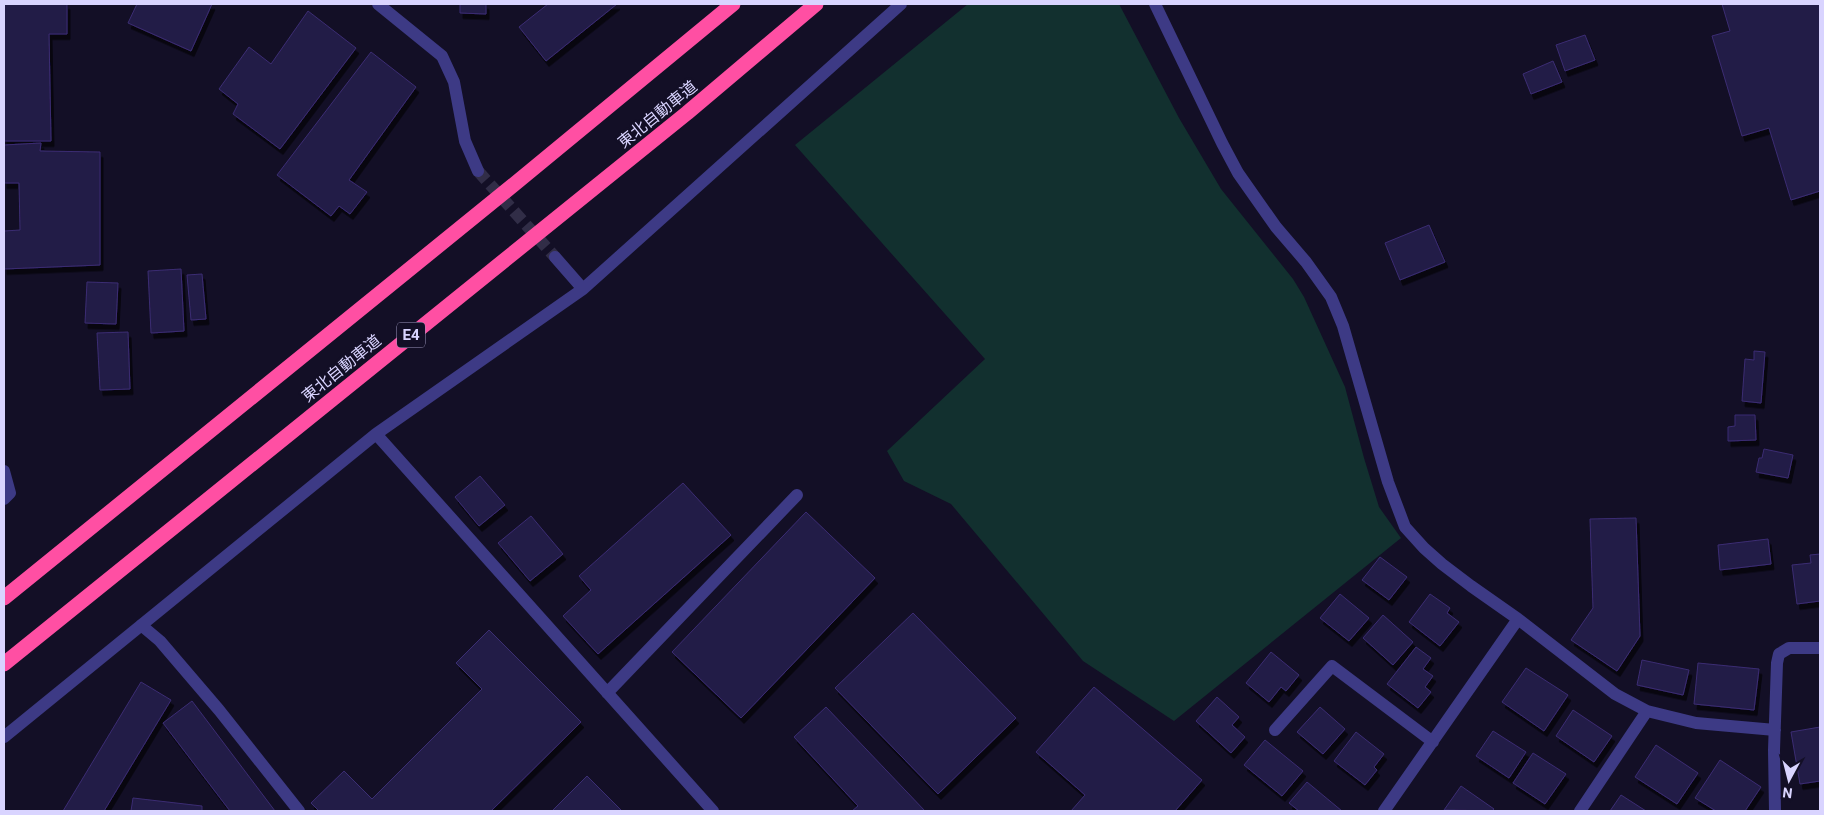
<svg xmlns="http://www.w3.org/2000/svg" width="1824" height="815" font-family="Roboto,'Noto Sans JP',sans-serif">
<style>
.green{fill:#12302f}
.building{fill:#241b47;stroke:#3b2d73;filter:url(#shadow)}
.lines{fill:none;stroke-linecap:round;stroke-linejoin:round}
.minor-tunnel{stroke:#312d47;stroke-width:12;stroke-dasharray:12 6;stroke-linecap:butt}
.minor{stroke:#3d3a85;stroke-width:12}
.motorway{stroke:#ff4fa3;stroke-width:15}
.labels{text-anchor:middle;stroke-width:5;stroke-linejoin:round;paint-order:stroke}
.shield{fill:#130f26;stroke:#9e99be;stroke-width:1}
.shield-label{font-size:15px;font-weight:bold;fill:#d9d4ff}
.street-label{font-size:16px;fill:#d9d4ff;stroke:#130f26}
</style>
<defs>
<filter id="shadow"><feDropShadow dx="3" dy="5.5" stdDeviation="0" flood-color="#0009"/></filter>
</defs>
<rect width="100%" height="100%" fill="#130f26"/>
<path class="green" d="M968,4H1119L1179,118L1221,189L1293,279L1304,297L1345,387L1364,458L1379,507L1401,538L1174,721L1083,661L951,504L904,481L887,451L985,359L795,145Z"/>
<path class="building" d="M4,4H67V34H49L51,141H4Z
M137,4H212L191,51L128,23Z
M460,4H486V14L460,13Z
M548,4H617L546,61L519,27Z
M1722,4H1820V191L1791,200L1769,128L1742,136L1712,36L1730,31Z
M308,11L356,48L280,149L233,114L238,104L219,89L249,47L271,64Z
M1585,35L1595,60L1565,71L1556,45Z
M371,52L416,87L349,180L367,192L350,214L339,206L331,216L277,175Z
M1553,61L1562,82L1531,94L1523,74Z
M41,143L40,151L100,152V265L4,269V231L20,230L19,183H4V145Z
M1429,225L1445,262L1400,280L1385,243Z
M181,269L184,331L151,333L148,271Z
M202,274L206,319L191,320L187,275Z
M87,282L118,283L116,324L85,323Z
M128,332L130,389L100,390L97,333Z
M1754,351L1765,352L1761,403L1742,401L1745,359L1754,360Z
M1735,415H1755L1756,440L1728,441V427L1735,426Z
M1764,449L1793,455L1788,478L1756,472L1759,458H1762Z
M480,476L505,505L479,526L455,497Z
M683,483L731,535L598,654L563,616L591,590L579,576Z
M806,512L875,578L741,718L672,652Z
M531,516L563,554L530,581L498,543Z
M1636,518L1640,636L1617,671L1571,640L1593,608L1590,519Z
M1768,539L1771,564L1720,570L1718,545Z
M1820,554V601L1797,604L1792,565L1811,563L1810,555Z
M1380,557L1407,577L1389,600L1362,580Z
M1340,594L1369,618L1349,641L1320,618Z
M1430,594L1450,608L1447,613L1459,622L1440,646L1409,622Z
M913,613L1016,718L938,794L835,688Z
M1383,615L1413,642L1393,665L1363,638Z
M489,630L581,722L491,811H319L311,803L344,771L372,799L482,689L456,663Z
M1416,647L1431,658L1423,669L1433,676L1425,687L1431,692L1418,708L1387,684Z
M1271,652L1299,675L1286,691L1281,687L1269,702L1246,683Z
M1642,660L1689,670L1683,695L1637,685Z
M1698,663L1759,669L1754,710L1694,704Z
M1526,668L1568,695L1544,731L1502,702Z
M141,682L171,700L104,811H63Z
M1094,687L1202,780L1175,811H1071L1085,795L1036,752Z
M1217,697L1239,717L1232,725L1245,737L1231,753L1196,721Z
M192,701L275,811H230L163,723Z
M826,707L925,811H852L858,806L794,737Z
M1320,707L1345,729L1323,754L1297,732Z
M1573,710L1612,736L1594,762L1556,736Z
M1820,727V781L1800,784L1791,732Z
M1493,731L1526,752L1509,778L1476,756Z
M1356,732L1384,754L1374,767L1377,770L1365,785L1334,761Z
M1265,740L1303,771L1282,796L1244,765Z
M1656,745L1698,773L1677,804L1635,777Z
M1533,753L1566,774L1545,804L1513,783Z
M1720,760L1761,787L1745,811H1716L1695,798Z
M587,776L622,811H552Z
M1307,782L1342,811H1299L1289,803Z
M1461,786L1494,809L1492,811L1444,810Z
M1621,795L1646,811H1610Z
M133,798L202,806V811H131Z"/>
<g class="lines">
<path class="minor-tunnel" d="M478,171L555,257"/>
<path class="minor" d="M378,4L442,56L454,82L465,141L478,171
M1155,4L1222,143L1238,173L1276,227L1306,262L1331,297L1343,326L1388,482L1405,527L1424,548L1442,564L1471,586L1518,619L1615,694L1647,711L1696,723L1775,730
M555,257L583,289
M376,434L713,811
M4,471L10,493L4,499
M141,625L160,641L219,710L299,811
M607,693L797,495
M1275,730L1332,666L1433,742
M4,737L376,434L583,289L901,4
M1384,811L1518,619
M1580,811L1647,711
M1775,811L1774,750L1777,663L1779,654L1789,648H1820"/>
<path class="motorway" d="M4,598L517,182L733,4
M4,664L687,113L816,4"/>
</g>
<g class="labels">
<rect class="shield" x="397" y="322.5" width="28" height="25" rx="4"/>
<g class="shield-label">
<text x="411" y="340">E4</text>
</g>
<g class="street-label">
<text transform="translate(657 114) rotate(-39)" y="6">東北自動車道</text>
<text transform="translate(341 368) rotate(-39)" y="6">東北自動車道</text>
</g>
</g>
<rect width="1824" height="815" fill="none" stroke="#d9d4ff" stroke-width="10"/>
<g transform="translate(1789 780) rotate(187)" stroke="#130f26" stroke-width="4" paint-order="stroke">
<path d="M0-4L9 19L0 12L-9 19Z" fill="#d9d4ff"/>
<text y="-8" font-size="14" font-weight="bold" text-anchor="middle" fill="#d9d4ff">N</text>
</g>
</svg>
